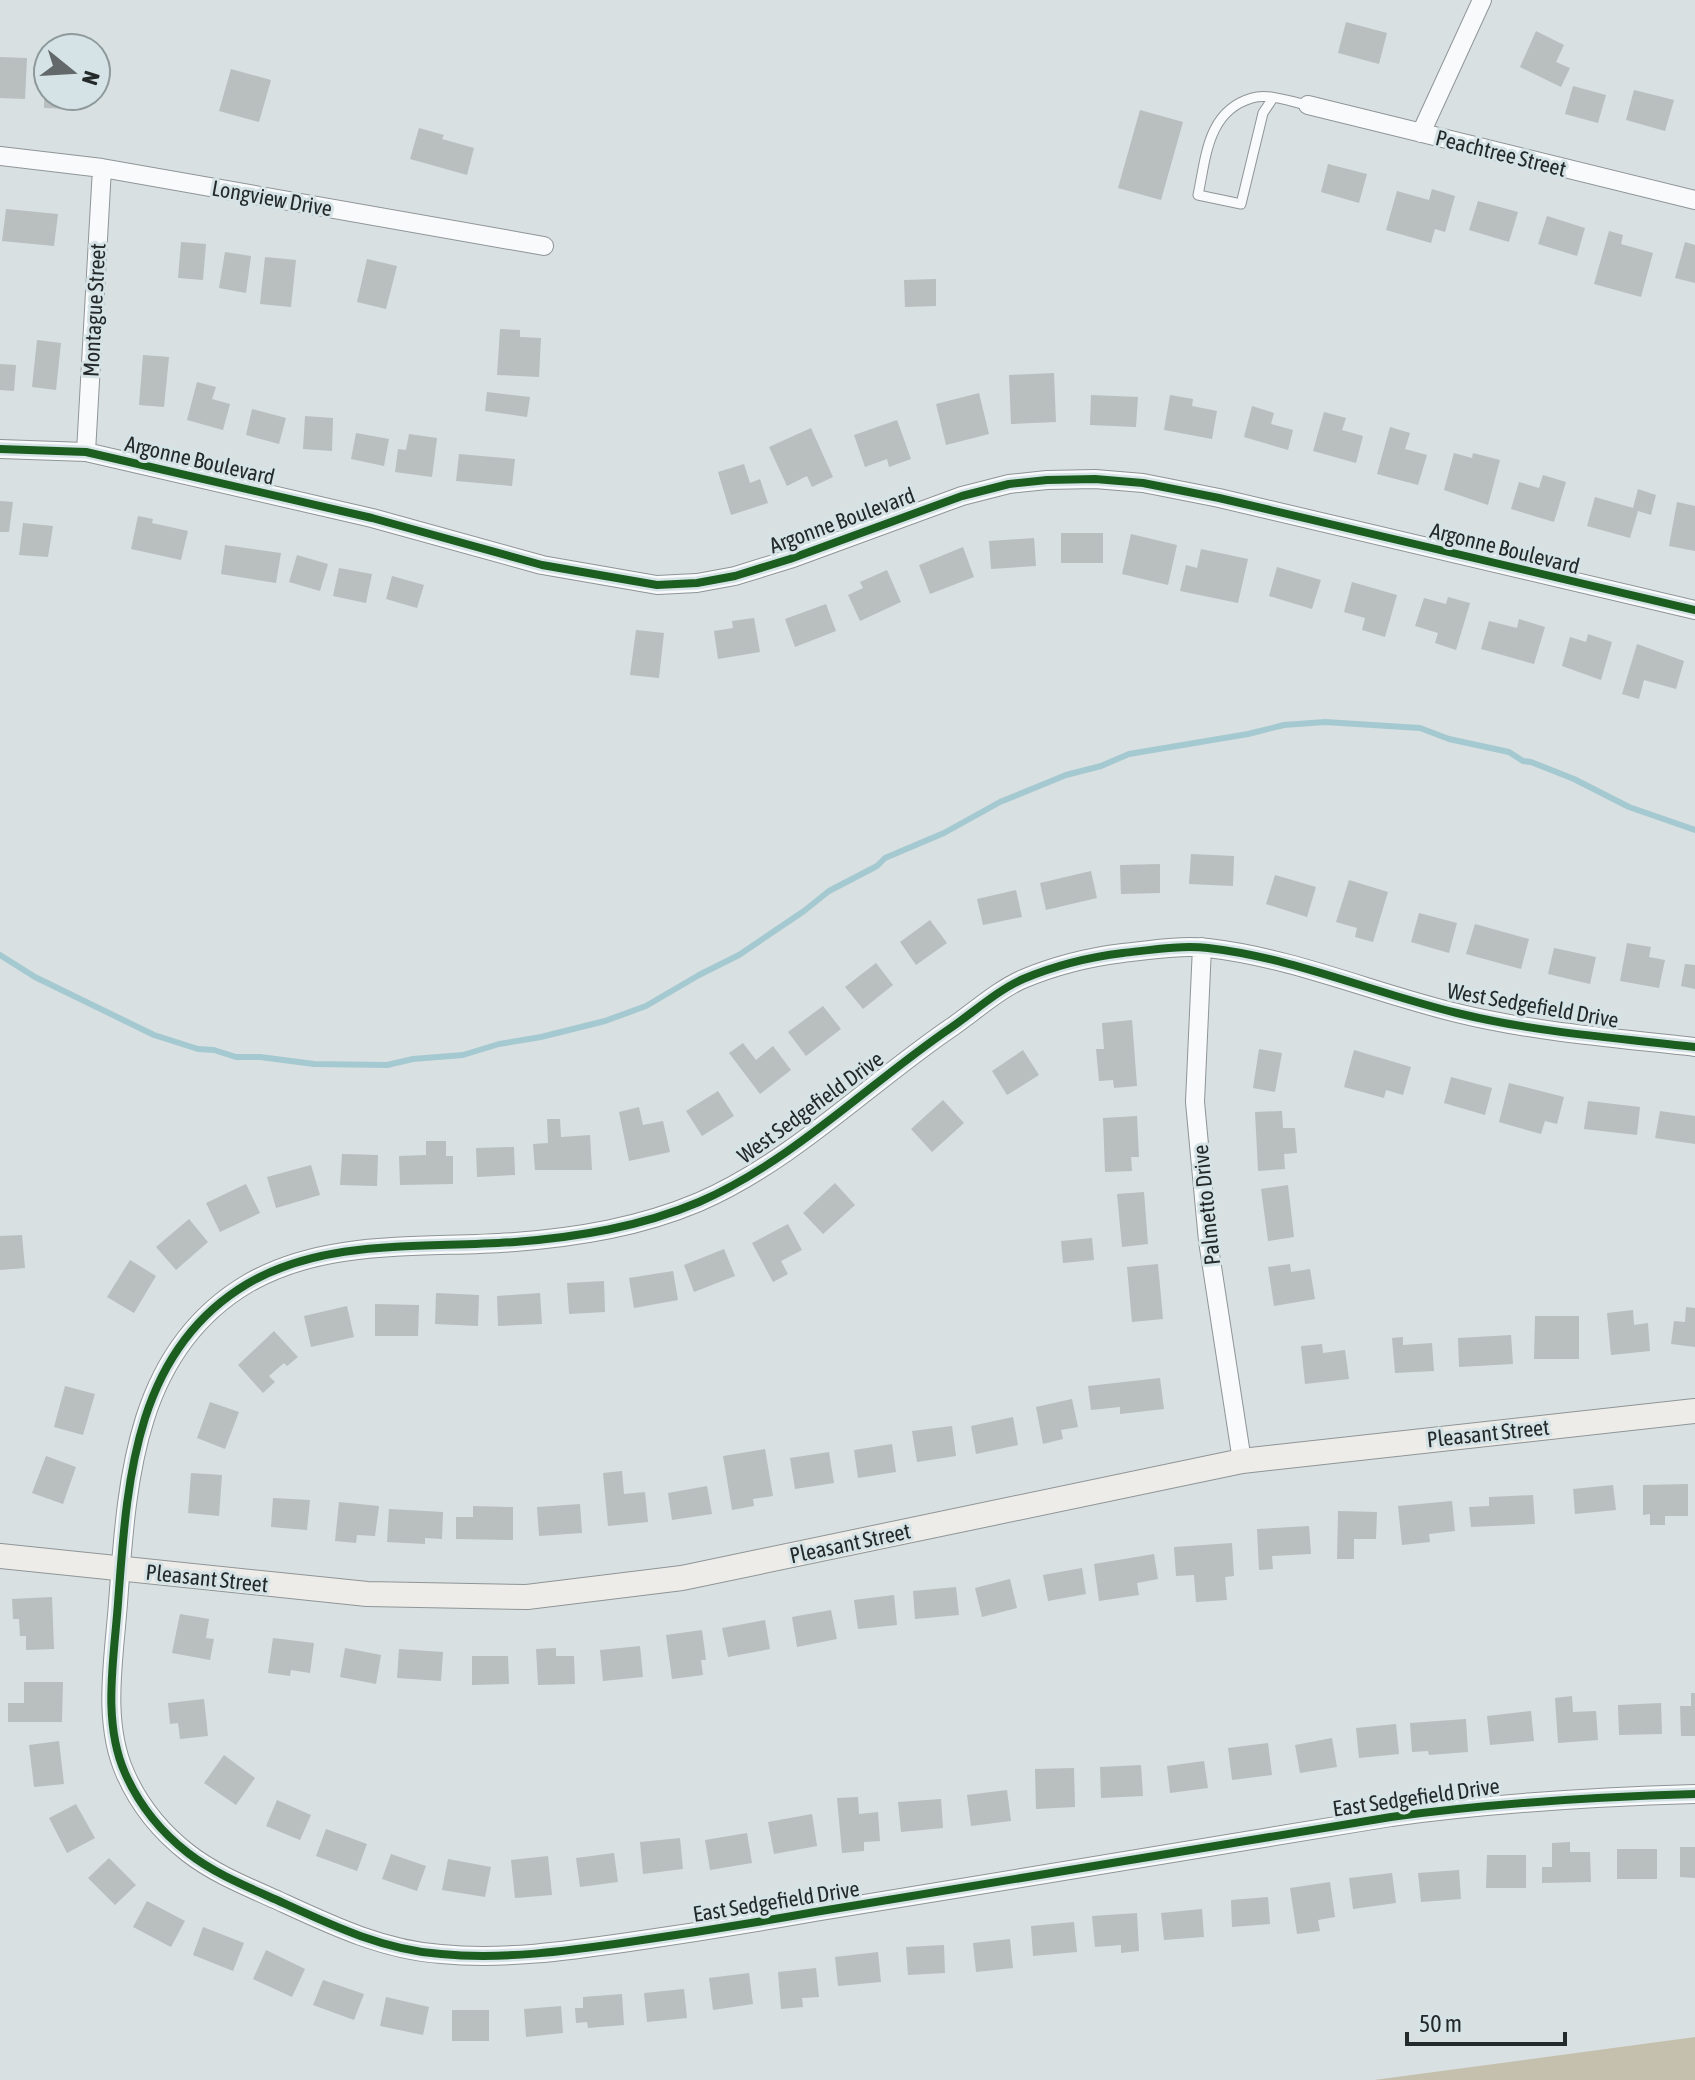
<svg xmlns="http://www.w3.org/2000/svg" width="1695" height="2080" font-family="'Asap Condensed',sans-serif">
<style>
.forest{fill:#c4c0ad}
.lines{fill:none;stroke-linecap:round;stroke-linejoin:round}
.stream{stroke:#a5c9d0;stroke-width:6}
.building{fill:#b9bebf}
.lane-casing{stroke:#8f9596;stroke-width:11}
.street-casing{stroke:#8f9596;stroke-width:20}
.secondary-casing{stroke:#8f9596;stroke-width:26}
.lane{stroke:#f9fafb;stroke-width:9}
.street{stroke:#f9fafb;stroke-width:18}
.secondary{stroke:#edece8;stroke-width:24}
.cycleway-casing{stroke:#d5e3e6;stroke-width:13}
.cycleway{stroke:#1b5e20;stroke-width:8}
.labels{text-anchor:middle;stroke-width:6;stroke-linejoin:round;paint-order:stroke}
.street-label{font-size:22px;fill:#24292a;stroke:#d5e3e6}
</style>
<rect width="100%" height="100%" fill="#d9e0e2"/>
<path class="forest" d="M1695,2037V2080H1374Z"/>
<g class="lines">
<path class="stream" d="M0,955L35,977L154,1035L198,1049L214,1050L236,1057H260L314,1064L387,1065L413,1059L463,1055L499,1044L541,1037L605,1021L646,1006L699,975L739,955L804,911L829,891L877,866L885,858L944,833L1000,802L1066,775L1101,766L1129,754L1248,734L1284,725L1325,722L1420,728L1449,739L1509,752L1523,761L1531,762L1574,779L1629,807L1695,830"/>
</g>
<path class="building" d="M1346,22L1387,33L1379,64L1338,53Z
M1536,31L1564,45L1556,62L1570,68L1561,87L1520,67Z
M0,57L27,58L25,99L0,98Z
M231,69L271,80L259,122L219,111Z
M45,74L48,75V96H71L70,109L44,108Z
M1573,86L1606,95L1598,123L1565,114Z
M1634,90L1674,100L1665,131L1626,120Z
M1140,110L1183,122L1161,200L1118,188Z
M419,128L444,135L442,139L474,148L467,175L410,159Z
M1328,164L1367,174L1359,203L1321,192Z
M1432,189L1455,196L1445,232L1435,229L1431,243L1386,230L1397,191L1429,200Z
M1478,201L1518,212L1509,242L1469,230Z
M6,209L58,214L54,246L2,241Z
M1547,216L1585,228L1577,256L1538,244Z
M1609,231L1623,235L1621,244L1653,253L1641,297L1594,284Z
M181,242L206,244L203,280L178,278Z
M1685,242L1695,245V283L1675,278Z
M225,252L251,256L246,293L219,288Z
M265,257L296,260L291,307L260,304Z
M367,259L397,266L386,309L357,302Z
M936,279V306L905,307L904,280Z
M500,329L520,330V337L541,338L539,377L497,375Z
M37,340L61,343L56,390L32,387Z
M143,355L169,357L164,407L139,405Z
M0,364L16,365L14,391L0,390Z
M1054,373L1056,422L1011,424L1009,375Z
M197,382L216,387L212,399L230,404L223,430L187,420Z
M487,392L530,397L527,417L485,411Z
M979,393L989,434L946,445L936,404Z
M1091,395L1138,397L1136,427L1090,425Z
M1170,395L1193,399L1192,406L1217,411L1212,439L1164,430Z
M1252,406L1274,413L1271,424L1293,430L1288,450L1244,437Z
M252,409L286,418L279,444L246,435Z
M1324,412L1346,418L1342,430L1363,436L1356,463L1313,451Z
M305,416L333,418L332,451L303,449Z
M897,420L911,459L889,467L887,459L865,467L854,435Z
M1390,427L1410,433L1405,449L1427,455L1418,485L1377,474Z
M811,428L833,477L812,487L807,476L787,486L769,447Z
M356,433L389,439L384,466L351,459Z
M409,434L437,438L432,477L395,472L398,449L406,450Z
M1454,453L1472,458L1473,453L1500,460L1488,505L1444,490Z
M459,454L515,459L512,486L456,481Z
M744,464L750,483L760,479L768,503L731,515L718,472Z
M1543,475L1566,482L1554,522L1511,509L1519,482L1539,488Z
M1638,489L1656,495L1651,515L1638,511L1630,538L1587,526L1595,497L1633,508Z
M0,501L13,502L9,532H0Z
M1677,502L1695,506V551L1669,546Z
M138,516L153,519L152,523L188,531L181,560L131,549Z
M23,523L53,526L48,557L19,555Z
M1061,533H1103V563H1061Z
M1131,534L1177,545L1168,585L1122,574Z
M1034,538L1036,566L991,569L989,541Z
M225,545L281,553L276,583L221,574Z
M963,547L974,577L930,594L919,565Z
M1201,549L1248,559L1238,603L1180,591L1186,565L1197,568Z
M297,555L328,564L320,591L289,582Z
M1277,567L1321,580L1312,609L1269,596Z
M339,568L372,574L366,603L333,596Z
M887,570L901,602L860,621L848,595L863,588L860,582Z
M392,576L424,585L417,608L386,599Z
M1352,582L1397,595L1385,637L1362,630L1365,618L1344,612Z
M1448,597L1470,603L1456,650L1435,643L1438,633L1415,626L1424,598L1446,604Z
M826,604L836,631L795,647L785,619Z
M754,618L760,652L718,659L714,631L733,628L732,621Z
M1519,619L1545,627L1534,664L1481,649L1489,621L1517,628Z
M636,630L664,633L659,678L630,675Z
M1588,634L1612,642L1601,680L1562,666L1570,637L1586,642Z
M1637,644L1684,661L1676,689L1644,680L1639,699L1622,694Z
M1191,854L1234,856L1233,886L1189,884Z
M1160,864V893L1121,894L1120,865Z
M1091,871L1097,898L1046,910L1040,883Z
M1275,875L1316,887L1307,917L1266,904Z
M1349,880L1388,892L1373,942L1355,937L1357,928L1336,922Z
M1016,890L1022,917L983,925L977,899Z
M1419,913L1457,923L1449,953L1411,942Z
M930,920L947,943L916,965L900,942Z
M1475,924L1529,939L1521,969L1466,954Z
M1627,943L1651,947L1649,957L1665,960L1659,988L1620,981Z
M1554,948L1596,957L1590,984L1548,974Z
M876,963L893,985L863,1009L845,987Z
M1685,964L1695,965V989L1681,986Z
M823,1006L841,1029L806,1056L788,1032Z
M1132,1020L1137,1086L1114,1088L1113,1080L1099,1081L1096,1049H1104L1102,1023Z
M743,1043L756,1060L773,1046L791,1070L760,1094L729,1053Z
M1259,1049L1282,1053L1275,1092L1253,1088Z
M1023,1050L1039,1075L1007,1095L992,1071Z
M1354,1050L1411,1067L1403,1095L1386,1090L1384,1098L1344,1087Z
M1451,1077L1492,1088L1485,1115L1444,1103Z
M1509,1083L1564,1097L1557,1124L1545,1121L1541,1134L1499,1122Z
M718,1091L734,1116L702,1136L686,1111Z
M943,1100L964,1123L932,1152L911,1129Z
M1588,1101L1640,1107L1637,1135L1584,1129Z
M639,1107L643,1125L663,1121L670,1152L629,1161L619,1112Z
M1282,1111L1283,1128H1295L1297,1153L1284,1154L1285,1169L1258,1171L1255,1112Z
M1660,1111L1695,1116V1144L1655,1138Z
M1137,1116L1139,1157H1131L1132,1171L1105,1172L1103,1118Z
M547,1119H560L561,1137L590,1135L592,1170H535L533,1144L548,1143Z
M426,1141H446V1156H453V1184L400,1185L399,1156L426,1155Z
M514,1147L515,1175L477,1177L476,1148Z
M342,1154L378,1155L377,1186L340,1185Z
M311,1165L320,1195L276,1208L267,1177Z
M835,1183L855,1205L823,1234L803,1213Z
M246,1184L260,1213L220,1232L206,1203Z
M1288,1185L1294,1237L1268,1241L1261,1189Z
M1144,1192L1148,1244L1122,1247L1117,1194Z
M189,1219L208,1242L176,1270L156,1247Z
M788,1224L802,1250L781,1261L788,1274L773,1282L752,1243Z
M22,1235L25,1268L0,1270V1236Z
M1092,1238L1094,1260L1063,1263L1061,1241Z
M724,1249L735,1276L694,1292L684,1265Z
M130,1260L156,1276L134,1313L107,1297Z
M1158,1264L1163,1319L1132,1322L1127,1267Z
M1290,1264L1291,1272L1310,1269L1315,1299L1274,1306L1268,1267Z
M673,1271L678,1300L634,1308L629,1278Z
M604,1281L605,1312L569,1314L567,1283Z
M436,1293L479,1295L478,1326L435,1324Z
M540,1293L542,1324L498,1326L497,1296Z
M375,1304L419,1305L418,1336H375Z
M347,1306L354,1337L311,1347L304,1316Z
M1686,1307L1695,1308V1347L1671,1344L1674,1321L1685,1322Z
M1633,1310L1634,1325L1648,1323L1650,1351L1611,1355L1607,1313Z
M1535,1316H1579V1359H1534Z
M274,1331L298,1357L287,1366L284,1363L269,1376L275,1382L263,1393L238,1365Z
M1511,1335L1513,1364L1459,1367L1458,1338Z
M1403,1337V1345L1432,1343L1434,1371L1395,1373L1392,1338Z
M1322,1344L1323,1353L1345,1350L1349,1379L1305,1384L1301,1346Z
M1160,1378L1164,1409L1120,1414V1407L1091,1410L1088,1386Z
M65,1386L95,1394L83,1435L54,1427Z
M1072,1399L1078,1427L1061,1430L1063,1439L1043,1444L1036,1407Z
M210,1402L239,1412L225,1449L197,1438Z
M1013,1417L1018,1445L976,1454L971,1426Z
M952,1426L956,1456L917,1462L912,1431Z
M892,1444L896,1472L858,1478L854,1450Z
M765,1449L773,1496L753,1499L754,1506L732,1510L723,1456Z
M829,1452L834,1483L795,1489L790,1458Z
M46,1456L76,1467L63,1504L32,1493Z
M622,1471L624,1494L645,1492L648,1522L608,1526L603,1473Z
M191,1473L222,1475L219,1516L188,1513Z
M1688,1484V1516H1665V1525H1650V1514L1643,1515V1485Z
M1613,1485L1616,1510L1575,1514L1573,1489Z
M707,1486L712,1514L672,1520L668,1493Z
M1533,1495L1535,1524L1471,1527L1469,1507L1489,1506V1497Z
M273,1498L310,1500L307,1530L271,1527Z
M1452,1501L1455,1531L1429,1534L1430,1542L1402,1545L1398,1506Z
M339,1502L379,1506L375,1536L357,1535L356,1543L335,1541Z
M580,1504L582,1533L539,1536L537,1507Z
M473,1506L513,1507V1540L456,1539V1517H473Z
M389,1509L443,1512L442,1539L425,1538V1544L387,1542Z
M1338,1511L1377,1512L1376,1539H1354V1559H1337Z
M1309,1526L1311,1554L1272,1556L1273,1569L1259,1570L1257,1529Z
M1232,1543L1234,1576L1225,1577L1227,1600L1196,1602L1194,1575L1176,1576L1174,1547Z
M1154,1554L1158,1579L1137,1583L1139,1595L1099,1601L1094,1564Z
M1082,1568L1086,1594L1048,1601L1043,1575Z
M1010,1579L1017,1608L982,1617L975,1588Z
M956,1587L959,1615L915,1619L913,1591Z
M894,1595L897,1625L858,1629L854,1600Z
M52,1597L54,1649L26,1650V1636H20L19,1619H13L12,1599Z
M831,1610L837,1639L797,1647L792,1617Z
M180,1614L209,1619L206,1638L214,1639L210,1660L172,1653Z
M765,1620L770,1649L728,1657L722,1628Z
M702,1630L706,1660H701L703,1675L672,1679L666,1635Z
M273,1638L314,1643L310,1673L291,1670L290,1676L268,1673Z
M640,1646L643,1677L603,1681L600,1650Z
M345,1648L381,1655L376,1684L340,1677Z
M556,1648V1656H574L575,1684L538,1685L536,1649Z
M399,1649L443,1652L441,1681L397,1678Z
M472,1656H508L509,1684L472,1685Z
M24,1682H63L62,1722H8V1703H24Z
M1691,1693H1695V1736H1681L1680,1706H1691Z
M1572,1696L1573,1712L1596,1711L1598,1740L1558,1743L1555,1698Z
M204,1699L208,1736L180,1739L178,1723L170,1724L168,1703Z
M1661,1703L1662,1734L1619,1735L1618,1705Z
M1531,1711L1534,1741L1490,1745L1487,1716Z
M1466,1719L1468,1752L1429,1755L1428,1751L1412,1752L1410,1723Z
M1396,1724L1399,1754L1359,1758L1356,1728Z
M1332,1738L1337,1767L1300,1773L1295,1745Z
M59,1741L64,1784L34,1787L29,1745Z
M1268,1743L1272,1775L1232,1780L1228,1748Z
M224,1755L255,1778L236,1805L204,1783Z
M1204,1761L1208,1788L1170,1793L1167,1766Z
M1141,1765L1143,1796L1101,1798L1100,1767Z
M1074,1768L1075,1807L1036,1809L1035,1769Z
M1007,1790L1011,1821L971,1826L967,1795Z
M858,1797L859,1814L878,1812L880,1841L864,1842V1851L842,1853L837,1798Z
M941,1799L943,1828L901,1832L898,1802Z
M277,1800L311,1815L300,1840L266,1826Z
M76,1804L95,1838L67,1853L49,1818Z
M812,1814L817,1846L774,1854L768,1822Z
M326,1829L367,1844L357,1871L316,1856Z
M747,1833L752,1863L710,1870L705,1840Z
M680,1838L683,1869L643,1874L640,1842Z
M1570,1842V1852H1590L1591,1882L1542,1883V1867H1552V1843Z
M1680,1847H1695V1878L1680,1877Z
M1617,1849H1657V1879H1617Z
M614,1853L618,1882L580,1887L576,1858Z
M391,1854L426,1866L417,1891L382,1879Z
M1487,1855H1526V1888H1486Z
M548,1856L552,1895L515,1898L511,1860Z
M109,1858L136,1885L115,1905L88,1878Z
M448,1859L491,1867L485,1897L442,1890Z
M1459,1870L1461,1899L1421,1902L1418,1873Z
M1392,1873L1396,1903L1353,1909L1349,1878Z
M1330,1882L1335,1917L1318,1920L1320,1931L1297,1934L1290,1888Z
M1268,1897L1270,1924L1232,1927L1231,1900Z
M147,1901L185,1921L171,1947L133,1927Z
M1202,1909L1204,1937L1164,1940L1161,1913Z
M1137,1913L1139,1951L1121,1953V1945L1095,1947L1092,1916Z
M1074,1922L1077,1952L1033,1956L1031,1926Z
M203,1927L244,1943L233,1971L193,1955Z
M1010,1939L1013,1968L976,1972L973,1943Z
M944,1945L945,1973L908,1975L906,1947Z
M266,1950L305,1969L292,1997L253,1979Z
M878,1952L881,1982L838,1986L835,1957Z
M816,1968L819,1997L802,1998L803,2007L781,2009L778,1972Z
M749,1973L753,2004L713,2010L709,1978Z
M323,1980L364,1994L354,2020L313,2005Z
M684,1989L687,2018L647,2022L644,1993Z
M622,1994L624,2025L588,2028L587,2022L576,2023L575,2008H583V1997Z
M386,1997L429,2007L423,2035L380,2026Z
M561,2006L563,2033L526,2037L524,2009Z
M452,2010H489V2041H452Z"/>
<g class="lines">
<g class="lane-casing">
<path id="lane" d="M1273,98L1263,113L1241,204L1198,195C1206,158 1207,111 1252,98C1269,93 1291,102 1308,105"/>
</g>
<g class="street-casing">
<path id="street" d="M1308,105L1695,200
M1421,133L1482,0
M0,156L102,168L544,246
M0,449L86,452L372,518L542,565L657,585L697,583L735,576L790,559L962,496L1009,484L1047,480L1095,479L1143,483L1219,498L1695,610
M86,452L102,168
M1202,947L1195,1102L1208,1241L1242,1461
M1695,1047C1616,1038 1534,1032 1457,1013C1374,993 1294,958 1208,948C1181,945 1150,950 1123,953C1090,957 1054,966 1023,979C998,990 975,1011 952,1027C868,1084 793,1161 699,1202C640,1227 578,1237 515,1242C426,1249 327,1237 247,1284C133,1352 127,1484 118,1603C114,1659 102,1721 125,1773C139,1805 161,1832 188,1853C215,1874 248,1887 279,1901C331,1925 383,1950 441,1954C503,1960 567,1951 629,1942C691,1933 753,1923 815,1912C1007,1881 1199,1849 1391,1817C1492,1803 1593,1797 1695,1794"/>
</g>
<g class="secondary-casing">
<path id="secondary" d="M0,1556L367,1594L527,1597L682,1578L1242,1461L1695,1411"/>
</g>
<use href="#lane" class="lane"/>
<use href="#street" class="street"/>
<use href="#secondary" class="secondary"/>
<g class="cycleway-casing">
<path id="cycleway" d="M0,449L86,452L372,518L542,565L657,585L697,583L735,576L790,559L962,496L1009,484L1047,480L1095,479L1143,483L1219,498L1695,610
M1695,1047C1616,1038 1534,1032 1457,1013C1374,993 1294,958 1208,948C1181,945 1150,950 1123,953C1090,957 1054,966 1023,979C998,990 975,1011 952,1027C868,1084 793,1161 699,1202C640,1227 578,1237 515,1242C426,1249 327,1237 247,1284C133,1352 127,1484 118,1603C114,1659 102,1721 125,1773C139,1805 161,1832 188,1853C215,1874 248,1887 279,1901C331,1925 383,1950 441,1954C503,1960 567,1951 629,1942C691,1933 753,1923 815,1912C1007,1881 1199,1849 1391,1817C1492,1803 1593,1797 1695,1794"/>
</g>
<use href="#cycleway" class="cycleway"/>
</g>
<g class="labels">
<g class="street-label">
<text transform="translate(1501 153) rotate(14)" y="8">Peachtree Street</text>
<text transform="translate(272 198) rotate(10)" y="8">Longview Drive</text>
<text transform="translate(94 310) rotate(-87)" y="8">Montague Street</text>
<text transform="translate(200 460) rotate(13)" y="8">Argonne Boulevard</text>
<text transform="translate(842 520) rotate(-20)" y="8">Argonne Boulevard</text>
<text transform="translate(1505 548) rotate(14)" y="8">Argonne Boulevard</text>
<text transform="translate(1533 1005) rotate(10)" y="8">West Sedgefield Drive</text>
<text transform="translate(810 1107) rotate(-36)" y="8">West Sedgefield Drive</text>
<text transform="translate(1206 1205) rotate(-96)" y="8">Palmetto Drive</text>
<text transform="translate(1488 1433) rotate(-6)" y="8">Pleasant Street</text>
<text transform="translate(850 1543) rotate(-12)" y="8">Pleasant Street</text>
<text transform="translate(207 1578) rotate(6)" y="8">Pleasant Street</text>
<text transform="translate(1416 1797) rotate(-8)" y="8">East Sedgefield Drive</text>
<text transform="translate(776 1901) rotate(-9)" y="8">East Sedgefield Drive</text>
</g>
</g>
<g transform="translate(72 72) rotate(108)"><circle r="38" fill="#d5e3e6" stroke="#8e999b" stroke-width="2"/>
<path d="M0-6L14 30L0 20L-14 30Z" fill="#63696a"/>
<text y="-12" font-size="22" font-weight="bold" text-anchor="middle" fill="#24292a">N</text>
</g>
<path d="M1407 2032v12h158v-12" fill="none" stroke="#24292a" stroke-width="4"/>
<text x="1419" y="2032" font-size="24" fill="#24292a" stroke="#d5e3e6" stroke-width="6" paint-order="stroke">50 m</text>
</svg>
